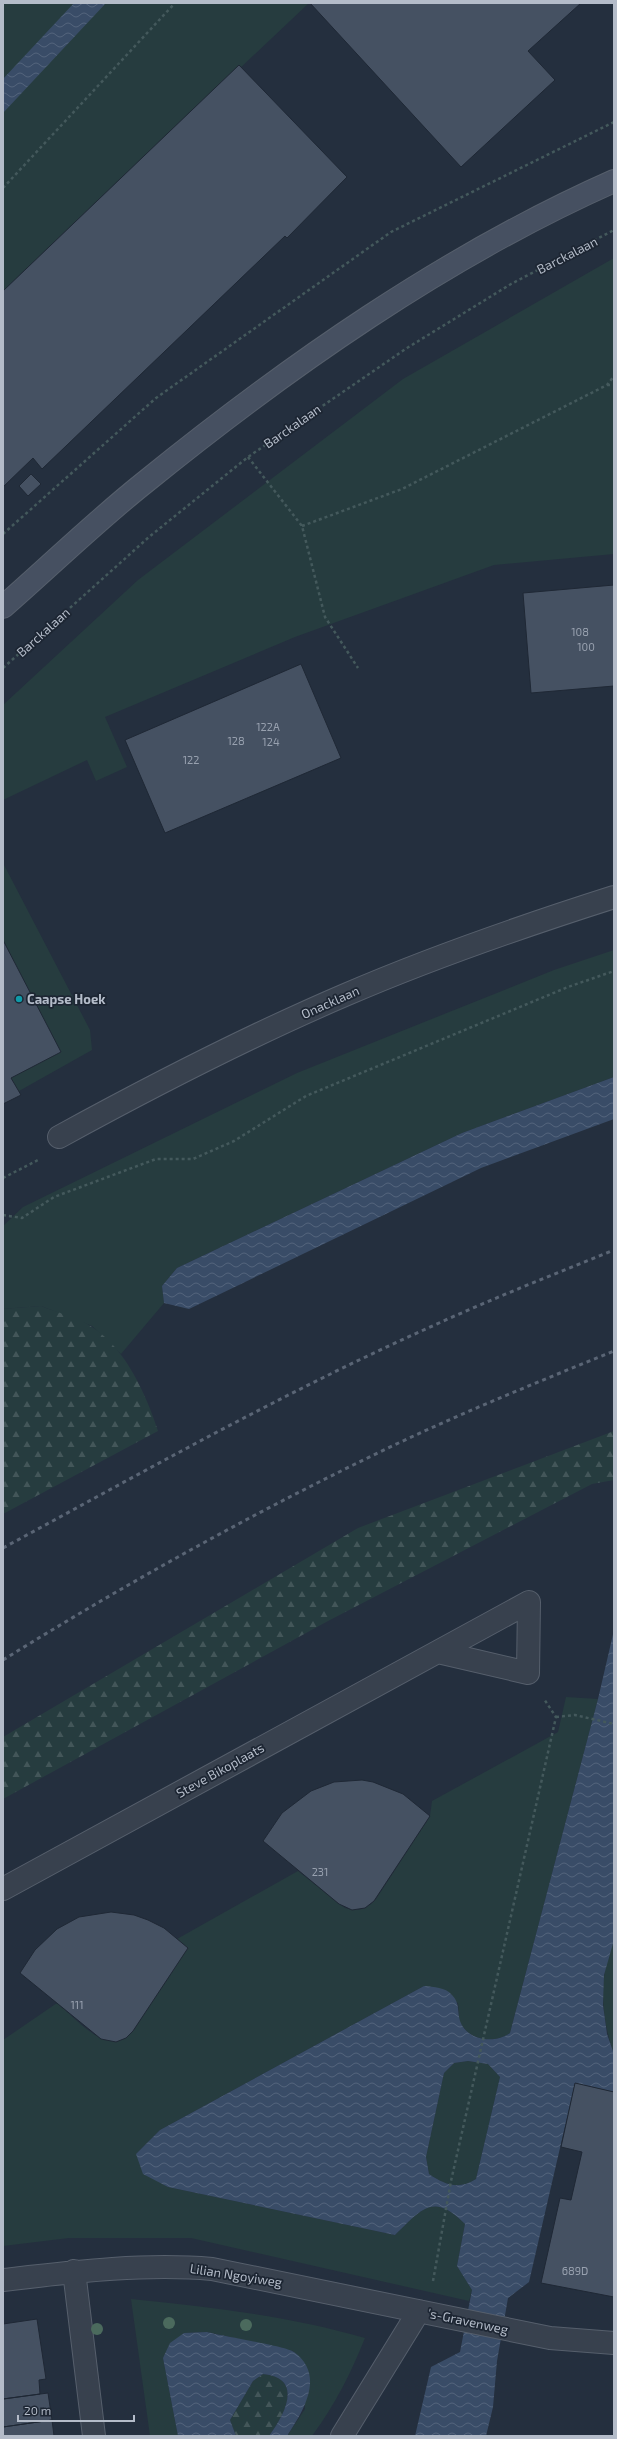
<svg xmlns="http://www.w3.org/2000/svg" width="617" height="2439" font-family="'Exo 2',sans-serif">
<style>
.green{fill:#263c3f}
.forest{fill:url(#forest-firs)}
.water{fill:url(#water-waves);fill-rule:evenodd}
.building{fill:#455162;stroke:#1f2835}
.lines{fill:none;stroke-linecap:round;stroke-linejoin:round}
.street-casing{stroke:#565f6c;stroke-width:24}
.secondary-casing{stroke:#565f6c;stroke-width:24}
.path{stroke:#44595c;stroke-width:2.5;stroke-dasharray:3 3;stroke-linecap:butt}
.street{stroke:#38414e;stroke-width:22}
.secondary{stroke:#465061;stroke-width:22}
.rail{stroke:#5a6575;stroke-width:3;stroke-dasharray:4 4;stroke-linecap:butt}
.tree{fill:#4b6a5d}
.culture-dot{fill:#0f9aa8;stroke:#1d2633;stroke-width:1.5}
.labels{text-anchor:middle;stroke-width:3.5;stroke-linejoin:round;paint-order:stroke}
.number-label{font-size:11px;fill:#98a1af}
.street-label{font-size:13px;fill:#b4bcc9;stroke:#1d2633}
.poi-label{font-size:13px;font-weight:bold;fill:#b4bcc9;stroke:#1d2633;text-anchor:start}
</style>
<defs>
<pattern id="forest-firs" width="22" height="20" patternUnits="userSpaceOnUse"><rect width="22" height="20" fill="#263c3f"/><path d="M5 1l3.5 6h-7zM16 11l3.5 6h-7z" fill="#435659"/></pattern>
<pattern id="water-waves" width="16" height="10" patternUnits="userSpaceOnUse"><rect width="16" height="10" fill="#394c67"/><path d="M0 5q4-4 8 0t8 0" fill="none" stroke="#53647b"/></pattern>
</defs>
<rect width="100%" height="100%" fill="#242f3e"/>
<path class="green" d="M3,3H309L3,292Z
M614,258V554L494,565L295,637L105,717L127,767L96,781L87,760L3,800V705L138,580L403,379Z
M3,863L90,1030L92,1050L3,1100Z
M614,950V1077L462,1133L177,1268L162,1286L164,1303L121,1354L92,1326L41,1306L3,1309V1226L23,1207L297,1073L554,970Z
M566,1697L598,1699L510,2033C495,2044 469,2041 460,2022C458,2017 459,2008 458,2003L424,1986L160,2130L136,2154L168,2187L395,2235C422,2209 433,2192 465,2224L457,2266L472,2290L469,2301L191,2238H69L3,2246V2040L57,2003C77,2019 109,2060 133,2031L187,1948L177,1939L298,1871L345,1908C358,1912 367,1909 376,1899L430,1816L432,1801L558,1732Z
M614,1940V2054C601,2018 598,1976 614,1940Z
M468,2061L488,2064L500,2077L476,2179C459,2190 445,2185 429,2174L426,2157L444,2073L454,2063Z
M131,2299C210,2307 289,2316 365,2338C351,2373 335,2405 312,2436H287L305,2409L303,2362L293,2351L207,2332L184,2333L163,2358L178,2436H150Z"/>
<path class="forest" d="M41,1306C57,1313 78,1317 92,1327C126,1349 146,1394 158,1431L3,1514V1309Z
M614,1431V1480L592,1484L328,1621L3,1799V1737L358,1528Z
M263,2374C304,2378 285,2414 269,2436H236L230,2420L253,2381Z"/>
<path class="water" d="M74,3H106L3,113V79Z
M614,1077V1119L481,1168L189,1309L164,1303L162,1286L177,1268L462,1133Z
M614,1630V1940L604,1975L603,2005L607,2034L614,2054V2092L575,2083L529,2282L508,2298L497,2361L493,2407L486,2436H415L431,2367L460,2352L472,2290L457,2266L465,2224C433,2192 422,2209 395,2235L168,2187L143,2174L136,2154L160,2130L424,1986C434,1987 445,1987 452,1995C460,2003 457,2011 460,2021C467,2041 495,2044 510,2033L598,1699ZM468,2061L488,2064L500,2077L476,2179C459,2190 445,2185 429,2174L426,2157L444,2073L454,2063Z
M207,2332C221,2336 286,2346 294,2352C326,2375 303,2412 287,2436H269C285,2414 304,2378 263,2374L253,2381L230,2420L236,2436H178L163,2358L170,2343L184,2333Z"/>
<path class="building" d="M310,3H581L528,51L555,80L461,167Z
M239,65L347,177L287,238L285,236L42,469L33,458L3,487V291Z
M31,474L41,484L28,496L19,486Z
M614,585V686L531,693L523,593Z
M301,664L341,758L165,833L125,740Z
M3,940L61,1052L11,1078L21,1095L3,1104Z
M362,1780L373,1782L403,1794L430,1816L374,1901L365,1908L352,1910L339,1904L263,1841L282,1813L311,1791L334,1782Z
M111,1912L134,1915L148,1920L164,1928L188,1948L133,2031L126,2038L116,2042L101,2039L20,1973L35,1950L57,1929L79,1917Z
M575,2083L614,2092V2297L541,2283L560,2198L571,2200L582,2152L561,2147Z
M37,2319L46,2379L39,2380L40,2394L3,2399V2324Z
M48,2393L52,2420L3,2427V2399Z
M52,2420L54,2436H3V2427Z"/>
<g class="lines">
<g class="street-casing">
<path id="street" d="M59,1137C152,1086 247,1037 345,995C433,957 523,926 614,897
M3,1889L529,1602L528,1673L438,1652
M74,2271L94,2436
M3,2280C72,2272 143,2263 212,2269L550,2338L614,2343
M342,2436L419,2311"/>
</g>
<g class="secondary-casing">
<path id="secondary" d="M3,607C50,566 95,522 144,483C287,367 445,256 614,181"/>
</g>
<path class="path" d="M3,188L175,3
M607,385H614
M248,457L302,526L325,617L358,668
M302,526L402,489L607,385L614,376
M3,534L156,398L391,232L614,122
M3,668L149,537L248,457L407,348L511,284L614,230
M3,1178L38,1160
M3,1215L22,1218L54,1197L156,1159H193L234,1141L306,1096L568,987L614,971
M556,1717L575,1715L614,1724
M433,2281L451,2181L556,1717L544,1699"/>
<use href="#street" class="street"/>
<use href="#secondary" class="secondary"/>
<path class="rail" d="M3,1548C143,1472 283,1393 428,1328C489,1300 552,1275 614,1250
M3,1660C127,1583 255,1512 386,1449C461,1413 538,1382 614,1351"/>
</g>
<g class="tree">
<circle cx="169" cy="2323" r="6"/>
<circle cx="246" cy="2325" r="6"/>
<circle cx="97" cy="2329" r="6"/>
</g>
<circle class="culture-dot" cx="19" cy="999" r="4"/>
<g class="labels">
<g class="number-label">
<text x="580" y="636">108</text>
<text x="586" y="651">100</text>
<text x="268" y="731">122A</text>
<text x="236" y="745">128</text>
<text x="271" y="746">124</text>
<text x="191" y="764">122</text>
<text x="320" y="1876">231</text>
<text x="77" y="2009">111</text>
<text x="575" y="2275">689D</text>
</g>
<g class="street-label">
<text transform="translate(567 255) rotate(-27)" y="5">Barckalaan</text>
<text transform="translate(292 426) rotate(-35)" y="5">Barckalaan</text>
<text transform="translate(43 632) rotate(-42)" y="5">Barckalaan</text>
<text transform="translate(330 1002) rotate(-24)" y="5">Onacklaan</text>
<text transform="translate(220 1770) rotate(-29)" y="5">Steve Bikoplaats</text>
<text transform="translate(236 2275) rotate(9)" y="5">Lilian Ngoyiweg</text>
<text transform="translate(468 2321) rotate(12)" y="5">'s-Gravenweg</text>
</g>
<g class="poi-label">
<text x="27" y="1004">Caapse Hoek</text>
</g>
</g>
<rect width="617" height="2439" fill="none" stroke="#b4bcc9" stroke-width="8"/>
<path d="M18 2415v6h116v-6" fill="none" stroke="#b4bcc9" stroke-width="2"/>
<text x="24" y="2415" font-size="12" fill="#b4bcc9" stroke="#1d2633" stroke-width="3" paint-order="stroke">20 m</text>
</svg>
